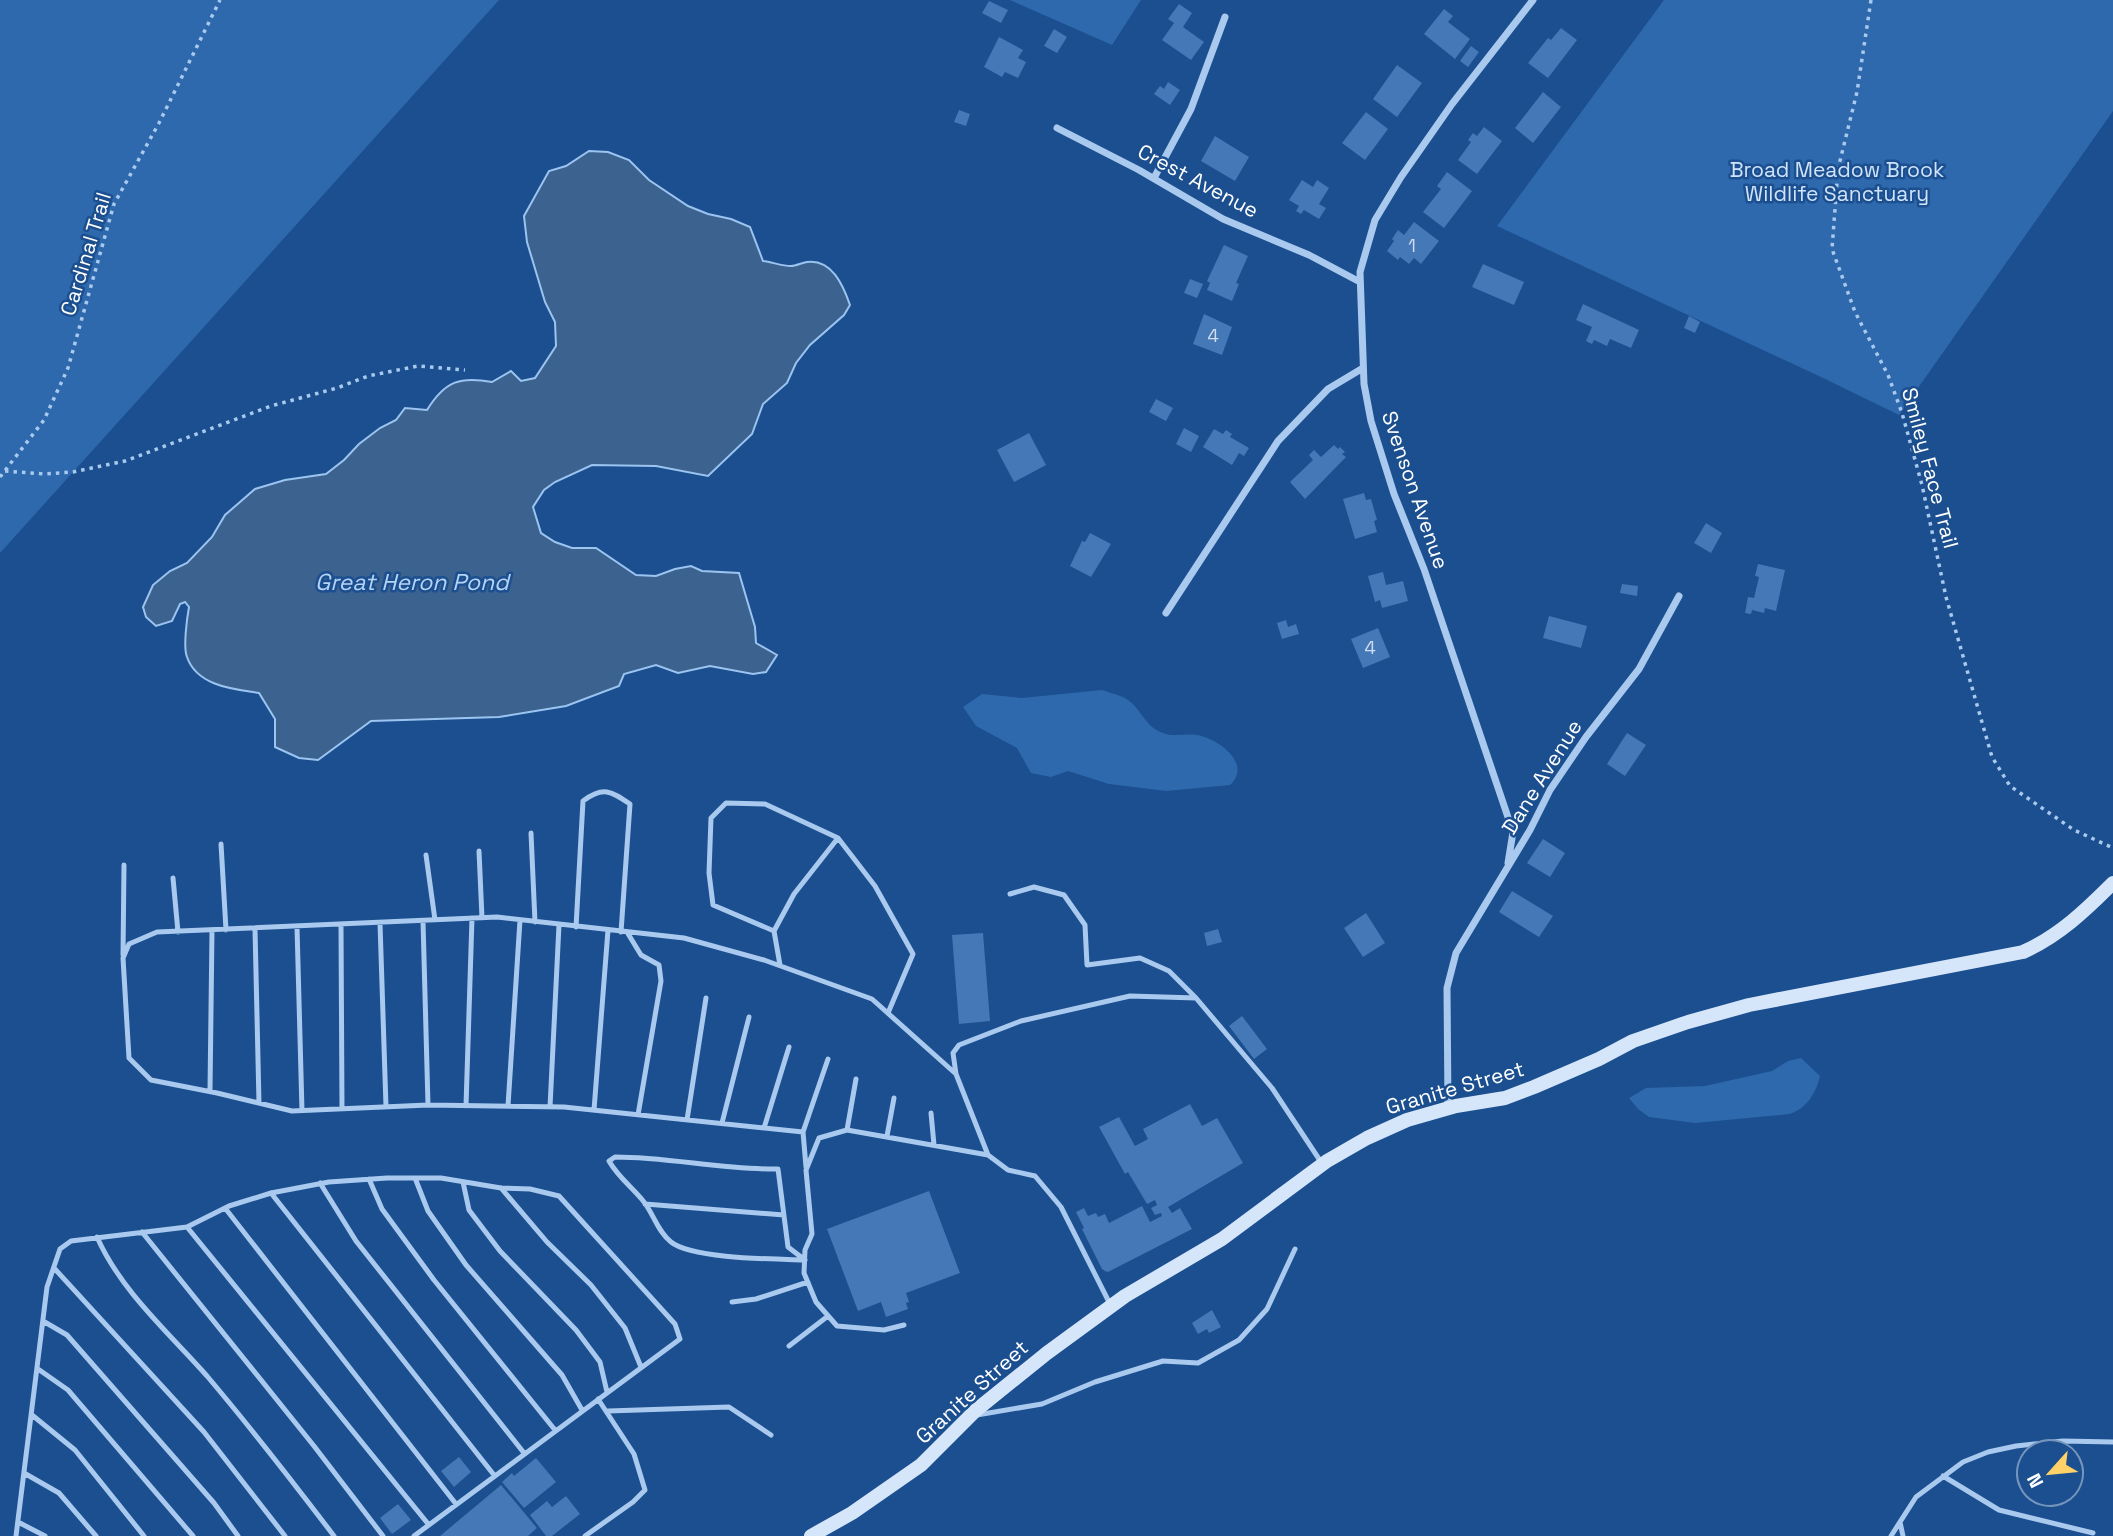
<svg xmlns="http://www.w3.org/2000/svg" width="2113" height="1536" font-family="'Space Grotesk',sans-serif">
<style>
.green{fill:#2e69ad}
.water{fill:#3c6290;stroke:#9cc4f0;stroke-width:2}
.building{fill:#4478b7}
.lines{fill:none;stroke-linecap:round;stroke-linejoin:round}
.path{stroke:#a9c9ee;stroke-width:3.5;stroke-dasharray:3.5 5;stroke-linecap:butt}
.lane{stroke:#a9c9ee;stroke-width:5}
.street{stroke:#a9c9ee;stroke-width:7}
.secondary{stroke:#d6e6fa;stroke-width:14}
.labels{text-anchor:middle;stroke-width:5;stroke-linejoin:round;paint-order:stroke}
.number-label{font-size:18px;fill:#d0dded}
.park-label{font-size:21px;fill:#cfe3fa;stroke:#1b4f8f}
.street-label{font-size:21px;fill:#fff;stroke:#1b4f8f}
.water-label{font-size:23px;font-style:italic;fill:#b5d3f5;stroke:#1b4f8f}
</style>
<rect width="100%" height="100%" fill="#1b4f8f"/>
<path class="green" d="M0,0H499L0,553Z
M1010,0H1141L1112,45Z
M1664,0H2113V111L1899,415L1821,377L1497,226Z
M1102,690C1110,693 1121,695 1128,700C1142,710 1145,727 1163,733C1175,738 1189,732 1201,736C1221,741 1252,765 1230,785L1166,791L1109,784L1068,771L1051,777L1031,773L1017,748L976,726L963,707L982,694L1022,698Z
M1801,1058L1820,1076C1816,1093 1807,1108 1790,1114L1695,1123L1649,1117L1638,1109L1629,1098L1646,1088L1705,1086L1772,1071L1788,1061Z"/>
<path class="water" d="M589,151L608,152L629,160L649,180L688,206L708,214L731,219L750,227L763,261C772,262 782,266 791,266C796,266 801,263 807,262C832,259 843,285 850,305L844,315L810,345L796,363L787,383L763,404L752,434L708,476L656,466L592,465L555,482L544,490L533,507L541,533L555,542L572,548H596L636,575L656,576L675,569L691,566L702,571L739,573L755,627L756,643L777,655L766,672L753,674L710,666L678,673L656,665L624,674L619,686L566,706L499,717L371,721L318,760L299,758L275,747V719L259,693C233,689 197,686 187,657C183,647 187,618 189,607L185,602L180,604L172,621L156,626L146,617L143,607L153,585L170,571L187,563L212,537L225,515L255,489L285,480L326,474L344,460L359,444L380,428L396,420L405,408L427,410C445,381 460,376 492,382L511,371L521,381L535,378L556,346L555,322L545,302L527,242L524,216L549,171L566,166Z"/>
<path class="building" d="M989,1L1008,10L1001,23L982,13Z
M1179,4L1192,13L1183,27L1204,42L1191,60L1162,40L1174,23L1168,19Z
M1444,9L1453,16L1448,22L1470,39L1455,59L1424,34Z
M1561,28L1577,40L1548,78L1528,63L1548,38L1551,40Z
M1054,29L1067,37L1057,53L1044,46Z
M999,37L1023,50L1018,58L1026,62L1018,78L1005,72L1002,77L984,67Z
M1471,46L1479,52L1468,67L1460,61Z
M1397,65L1422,83L1397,117L1373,99Z
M1168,82L1180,90L1170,105L1154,94L1160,86L1164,89Z
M1543,92L1561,107L1533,143L1515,128Z
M959,110L970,114L966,126L954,122Z
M1366,112L1388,129L1365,160L1342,143Z
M1484,127L1502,141L1477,174L1458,160L1471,142L1468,140L1473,133L1477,136Z
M1215,136L1249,157L1235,181L1201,161Z
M1447,172L1472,191L1444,228L1423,212L1441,189L1437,186Z
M1302,180L1313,187L1317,180L1329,188L1319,204L1326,208L1319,219L1304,210L1301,214L1296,211L1299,206L1289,200Z
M1414,222L1439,241L1421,264L1414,258L1409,264L1400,257L1398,260L1387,251L1394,241L1392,239L1398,230L1404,235Z
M1224,245L1248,256L1236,283L1239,284L1232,301L1207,290L1210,283L1207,281Z
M1483,264L1524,282L1514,305L1472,287Z
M1190,279L1203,284L1197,298L1184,293Z
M1583,304L1639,330L1631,348L1610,339L1607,346L1594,340L1592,344L1586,341L1592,327L1576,320Z
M1204,314L1232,327L1222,355L1193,344Z
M1689,316L1700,322L1695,333L1684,328Z
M1156,399L1173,408L1166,421L1149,412Z
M1184,428L1199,436L1191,452L1176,444Z
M1214,429L1223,434L1226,430L1232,434L1230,437L1249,448L1244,456L1239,453L1232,465L1203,447Z
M1029,433L1046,465L1014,482L997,450Z
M1334,445L1338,449L1340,447L1345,452L1342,454L1346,457L1305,499L1290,482L1313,460L1309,455L1314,450L1321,457Z
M1364,493L1366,500L1371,499L1377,520L1374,521L1377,532L1355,539L1343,499Z
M1706,523L1722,533L1711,553L1694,543Z
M1090,533L1111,544L1091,577L1070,566L1082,541L1085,542Z
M1758,564L1785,570L1776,611L1765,608L1764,613L1752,610L1751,614L1745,613L1748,597L1754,598L1759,577L1755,576Z
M1383,572L1386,585L1403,581L1408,601L1382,608L1380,600L1375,602L1368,576Z
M1622,584L1638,586L1637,596L1620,593Z
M1549,616L1587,626L1581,648L1543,638Z
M1286,620L1288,627L1296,624L1299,634L1282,639L1277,623Z
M1378,628L1390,657L1363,668L1351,639Z
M1627,733L1646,745L1625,776L1607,764Z
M1543,839L1565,853L1550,877L1527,863Z
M1512,891L1553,916L1539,937L1499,912Z
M1366,913L1385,943L1363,957L1344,928Z
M1218,929L1222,942L1207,946L1204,933Z
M983,933L990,1021L959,1024L952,935Z
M1242,1016L1267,1049L1254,1059L1229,1026Z
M1190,1104L1202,1126L1217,1118L1243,1163L1168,1207L1172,1213L1180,1208L1192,1229L1108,1272L1105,1271L1102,1269L1082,1229L1084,1228L1076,1212L1084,1208L1088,1216L1096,1213L1098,1217L1105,1214L1109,1223L1142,1206L1150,1222L1162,1216L1161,1213L1155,1215L1151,1208L1157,1205L1155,1200L1147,1204L1128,1172L1125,1174L1099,1127L1119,1117L1135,1146L1148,1139L1143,1129Z
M929,1191L960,1273L906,1293L909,1302L906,1303L908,1309L886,1317L881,1302L858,1311L827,1229Z
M1212,1310L1221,1327L1209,1333L1207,1329L1198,1334L1192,1323Z
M459,1457L471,1472L454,1487L441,1471Z
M536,1458L556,1482L524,1508L502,1482L512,1473L514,1476Z
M501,1485L537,1528L528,1536H440Z
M566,1496L580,1514L552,1536H546L530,1515L547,1501L552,1507Z
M398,1504L411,1520L392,1534L380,1518Z"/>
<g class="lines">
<path class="path" d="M1871,0L1857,92L1838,169L1832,249L1855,312L1888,375L1902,413L1922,485L1946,597L1992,757L2010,786L2074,830L2113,848
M5,471L44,474L73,472L125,461L271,406L337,388L368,376L418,366L465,370
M0,477L44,420L68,368L114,204L159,123L220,0"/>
<path class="lane" d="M531,833L535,922
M221,844L226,930
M479,851L482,918
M426,855L435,920
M173,878L178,932
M1010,894L1034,887L1064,895L1085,925L1087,965L1140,958L1169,971L1196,998
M423,921L428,1105
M380,923L386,1107
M341,925L342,1109
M297,927L302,1111
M576,927L583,801C603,786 611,791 630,804L621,932
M255,929L259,1103
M774,931L794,894L838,838
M627,932L641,955L659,965L661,981L638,1115
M123,955L124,865
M780,965L774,931L713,905L709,873L711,818L726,803L765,804L838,838L875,886L913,954L888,1013
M210,1091L212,930
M466,1106L472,918
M508,1106L520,920
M550,1107L559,925
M594,1110L608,930
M931,1113L934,1145
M687,1120L706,998
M722,1123L749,1017
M764,1128L789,1047
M847,1130L856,1079
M803,1132L564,1107L428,1105L292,1111L217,1093L151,1080L129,1058L123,958L129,944L157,932L497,917L684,938L764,960L872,999L956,1074
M887,1136L894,1098
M615,1157C670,1157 723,1170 778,1169L788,1247L805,1260C776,1259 692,1259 671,1242C658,1232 654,1215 644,1202C633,1188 618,1177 609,1161Z
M806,1167L803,1132L828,1059
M415,1178L428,1211L466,1265L562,1375L582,1410
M369,1179L382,1209L434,1280L555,1430
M463,1182L469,1210L500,1251L576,1330L600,1362L607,1392
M320,1183L356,1241L524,1453
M501,1188L547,1242L591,1285L625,1328L641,1367
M271,1193L494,1475
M645,1204L784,1215
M225,1208L456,1504
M187,1227L429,1525
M142,1232L314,1446L383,1536
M97,1237C121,1291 168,1332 207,1376C251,1428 293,1482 334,1536
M54,1268L204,1432L285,1536
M732,1302L756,1299L808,1282
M1110,1304L1061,1207L1035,1176L1008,1170L988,1155L956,1074L953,1053L959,1045L1021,1021L1130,996L1196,998L1272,1088L1321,1162
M43,1321L67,1335L214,1503L238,1536
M904,1325L884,1330L837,1326L816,1302L804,1273L805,1250L812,1234L806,1170L819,1138L847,1130L988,1155
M789,1346L828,1316
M38,1369L68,1390L193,1536
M608,1411L729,1407L771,1435
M32,1415L75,1450L144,1536
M977,1415L1042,1404L1095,1382L1163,1361L1198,1363L1239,1340L1267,1309L1295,1249
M24,1473L59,1493L96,1536
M1943,1476L1999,1510L2093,1533
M18,1522L45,1536
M1900,1522L1903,1536
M16,1536L47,1287L60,1249L71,1241L187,1227L229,1206L271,1193L329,1182L387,1178H441L501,1188L530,1189L559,1196L675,1324L680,1339L414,1536
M585,1536L633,1502L645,1490L634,1454L598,1399
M1891,1536L1916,1497L1963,1462L1988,1452L2016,1446L2063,1441L2113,1442"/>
<path class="street" d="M1057,128L1139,170L1223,219L1309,255L1360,282
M1154,178L1191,109L1225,17
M1166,613L1278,441L1328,389L1363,368
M1508,863L1513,832L1424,569L1394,494L1371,421L1364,384L1360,272L1375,220L1401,177L1452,104L1533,0
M1448,1107L1447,988L1456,953L1530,830L1550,790L1586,737L1639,669L1679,596"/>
<path class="secondary" d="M811,1536L852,1513L921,1465L975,1411L1047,1353L1125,1296L1222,1239L1327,1161L1367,1138L1407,1120L1456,1106L1505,1098L1534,1087L1599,1059L1633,1041L1688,1022L1749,1005L2023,952C2059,936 2086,910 2113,883"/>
</g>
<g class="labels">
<g class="number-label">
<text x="1412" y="252">1</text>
<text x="1213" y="342">4</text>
<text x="1370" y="654">4</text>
</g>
<g class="park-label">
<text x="1837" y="177">Broad Meadow Brook<tspan x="1837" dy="24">Wildlife Sanctuary</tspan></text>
</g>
<g class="street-label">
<text transform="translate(1198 181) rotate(28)" y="7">Crest Avenue</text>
<text transform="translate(86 254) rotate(-73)" y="7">Cardinal Trail</text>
<text transform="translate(1930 468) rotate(75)" y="7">Smiley Face Trail</text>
<text transform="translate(1415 490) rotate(71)" y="7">Svenson Avenue</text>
<text transform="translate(1542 777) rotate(-58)" y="7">Dane Avenue</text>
<text transform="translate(1455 1088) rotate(-16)" y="7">Granite Street</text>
<text transform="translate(972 1392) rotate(-42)" y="7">Granite Street</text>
</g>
<g class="water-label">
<text x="412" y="590">Great Heron Pond</text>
</g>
</g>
<g transform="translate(2050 1473) rotate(243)"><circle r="33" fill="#1b4f8f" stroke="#7695bc" stroke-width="2"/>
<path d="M0-5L12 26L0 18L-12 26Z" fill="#ffd166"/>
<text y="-10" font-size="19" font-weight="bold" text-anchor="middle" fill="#ffffff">N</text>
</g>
</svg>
